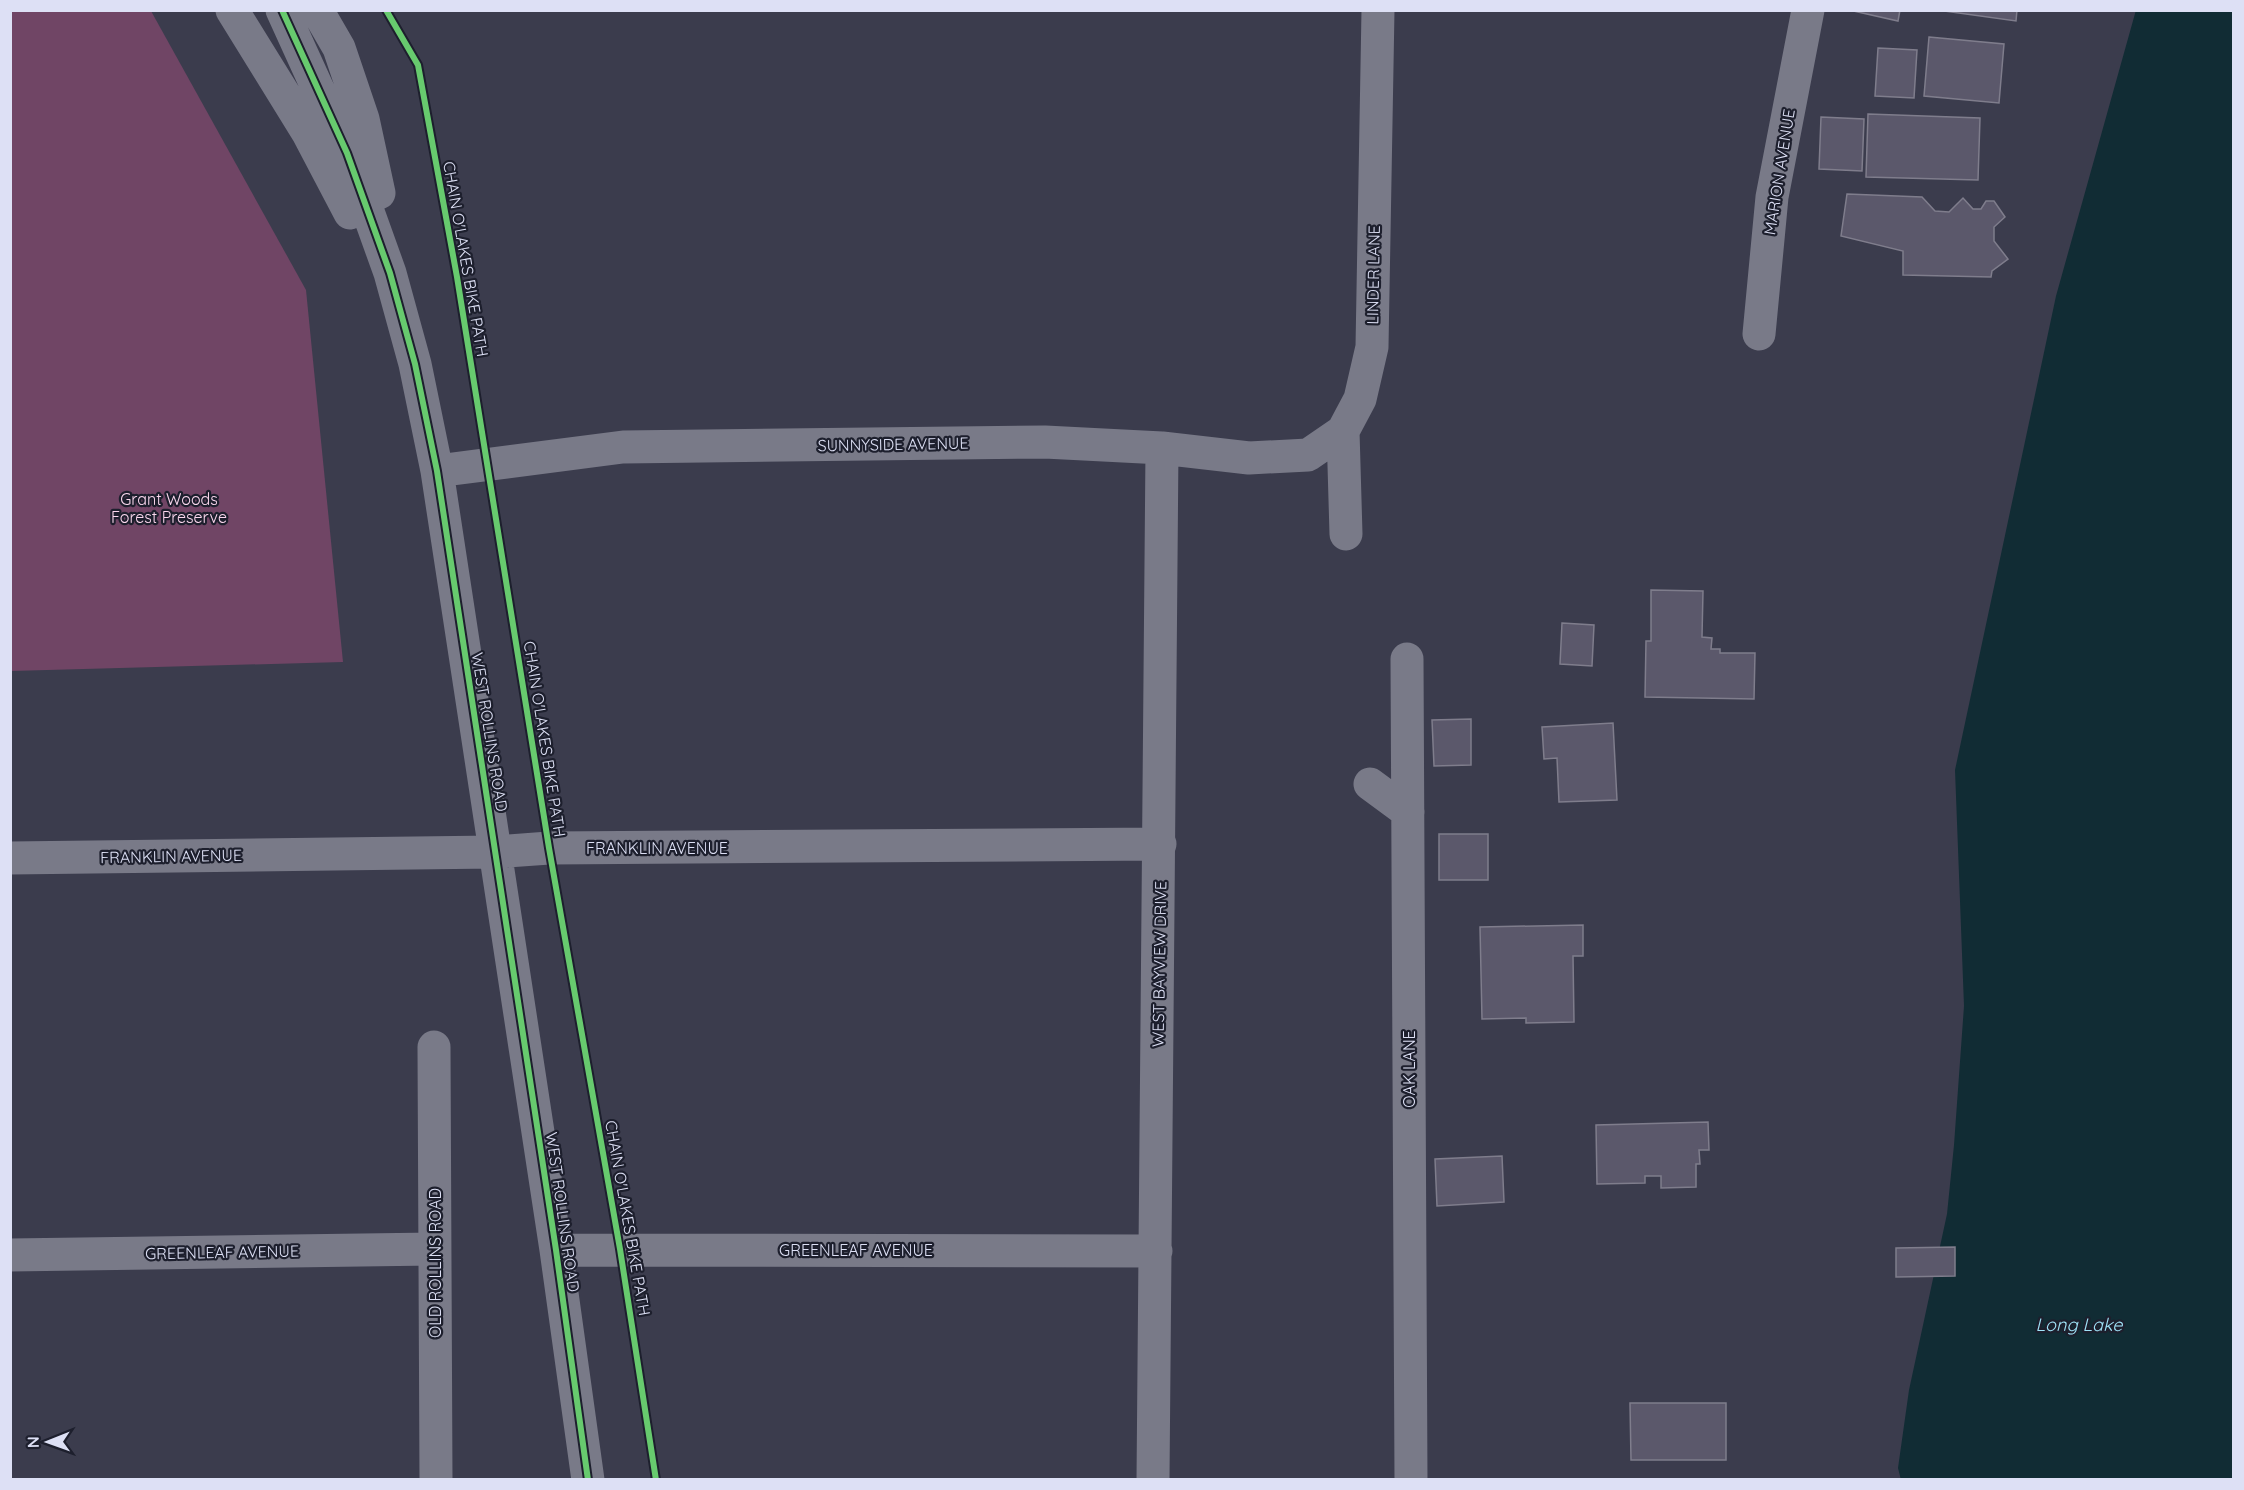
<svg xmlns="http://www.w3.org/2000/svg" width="2244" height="1490" font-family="Quicksand,sans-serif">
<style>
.green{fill:#704565}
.water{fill:#112c34}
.building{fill:#5b586b;stroke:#7f7d8c;stroke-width:1.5}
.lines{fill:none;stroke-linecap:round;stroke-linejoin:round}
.minor{stroke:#797a88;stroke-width:33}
.cycleway-casing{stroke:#1d1f2d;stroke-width:10}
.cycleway{stroke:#67ca6e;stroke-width:6}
.labels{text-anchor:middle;stroke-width:4.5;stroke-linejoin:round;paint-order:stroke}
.street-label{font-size:16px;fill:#dde0f5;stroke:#1d1f2d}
.park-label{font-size:16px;fill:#fcd8ef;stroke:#1d1f2d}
.water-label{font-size:18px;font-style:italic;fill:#a0e4f9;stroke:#1d1f2d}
</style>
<rect width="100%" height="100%" fill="#3b3c4d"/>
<path class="green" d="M10,11H151L306,290L343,662L11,671Z"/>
<path class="water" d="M2136,10L2233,11V1479L1901,1480L1898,1468L1909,1390L1947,1214L1954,1145L1964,1006L1955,770L2056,296Z"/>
<path class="building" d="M1849,10H1900L1898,21Z
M1937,10H2017L2016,21Z
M1929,37L2004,44L1999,103L1924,96Z
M1878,48L1917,50L1914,98L1875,96Z
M1868,114L1980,118L1978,180L1866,177Z
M1821,117L1864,119L1862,171L1819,169Z
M1847,194L1922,197L1935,211L1949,212L1963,198L1973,209H1981L1986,201H1994L2005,217L1994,227V241L2008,259L1992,271L1991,277L1903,275V251L1841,236Z
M1651,590L1703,591L1702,637L1712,638L1711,649H1720V653H1755L1754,699L1645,697L1646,641H1651Z
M1562,623L1594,625L1592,666L1560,664Z
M1471,719V765L1434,766L1432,720Z
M1613,723L1617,800L1559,802L1557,758L1544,759L1542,727Z
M1439,834H1488V880H1439Z
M1583,925V956H1573L1574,1022L1526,1023V1018L1482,1019L1480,927Z
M1708,1122L1709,1150H1699L1700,1164H1696V1187L1661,1188V1176H1645V1183L1597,1184L1596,1125Z
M1502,1156L1504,1202L1437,1206L1435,1159Z
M1955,1247V1276L1896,1277V1248Z
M1630,1403H1726V1460H1631Z"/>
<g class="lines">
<path class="minor" d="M232,10L308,133L350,213
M282,10L347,153L390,273L415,364L437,471L556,1250L588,1480
M317,10L339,48L363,119L379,193
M1759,334L1772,197L1808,10
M437,471L623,447L1045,442L1162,448L1249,458L1308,455L1343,431
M1346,534L1343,431L1360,399L1372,347L1378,10
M1407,659L1411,1480
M1370,784L1408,812
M10,858L494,852L549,848L1160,844
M434,1047L436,1480
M556,1250L1156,1251
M10,1255L434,1249
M1153,1480L1162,448"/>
<g class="cycleway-casing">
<path id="cycleway" d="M282,10L347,153L390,273L415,364L437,471L556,1250L588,1480
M386,10L418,65L457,277L549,848L620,1249L656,1480"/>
</g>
<use href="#cycleway" class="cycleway"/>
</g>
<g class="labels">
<g class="street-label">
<text transform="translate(1779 172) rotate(-81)" y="6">MARION AVENUE</text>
<text transform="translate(466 259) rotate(80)" y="6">CHAIN O'LAKES BIKE PATH</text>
<text transform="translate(1373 275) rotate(-89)" y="6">LINDER LANE</text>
<text transform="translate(893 444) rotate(-1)" y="6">SUNNYSIDE AVENUE</text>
<text transform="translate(490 732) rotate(81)" y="6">WEST ROLLINS ROAD</text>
<text transform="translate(545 739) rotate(81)" y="6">CHAIN O'LAKES BIKE PATH</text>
<text x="657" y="854">FRANKLIN AVENUE</text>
<text transform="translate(171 856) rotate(-1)" y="6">FRANKLIN AVENUE</text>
<text transform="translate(1159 964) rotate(-89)" y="6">WEST BAYVIEW DRIVE</text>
<text transform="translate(1409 1069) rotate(-90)" y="6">OAK LANE</text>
<text transform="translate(563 1212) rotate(82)" y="6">WEST ROLLINS ROAD</text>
<text transform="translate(628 1218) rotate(80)" y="6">CHAIN O'LAKES BIKE PATH</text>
<text x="856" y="1256">GREENLEAF AVENUE</text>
<text transform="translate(222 1252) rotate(-1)" y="6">GREENLEAF AVENUE</text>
<text transform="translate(435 1263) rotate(-90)" y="6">OLD ROLLINS ROAD</text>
</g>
<g class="park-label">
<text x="169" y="505">Grant Woods<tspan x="169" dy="18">Forest Preserve</tspan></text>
</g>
<g class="water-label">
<text x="2079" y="1331">Long Lake</text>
</g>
</g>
<rect width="2244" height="1490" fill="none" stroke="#dde0f5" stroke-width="24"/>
<g transform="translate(48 1442) rotate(269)" stroke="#1d1f2d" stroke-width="4.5" paint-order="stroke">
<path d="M0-4.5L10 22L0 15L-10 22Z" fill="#dde0f5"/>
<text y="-9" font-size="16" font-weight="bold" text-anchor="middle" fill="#dde0f5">N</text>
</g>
</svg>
